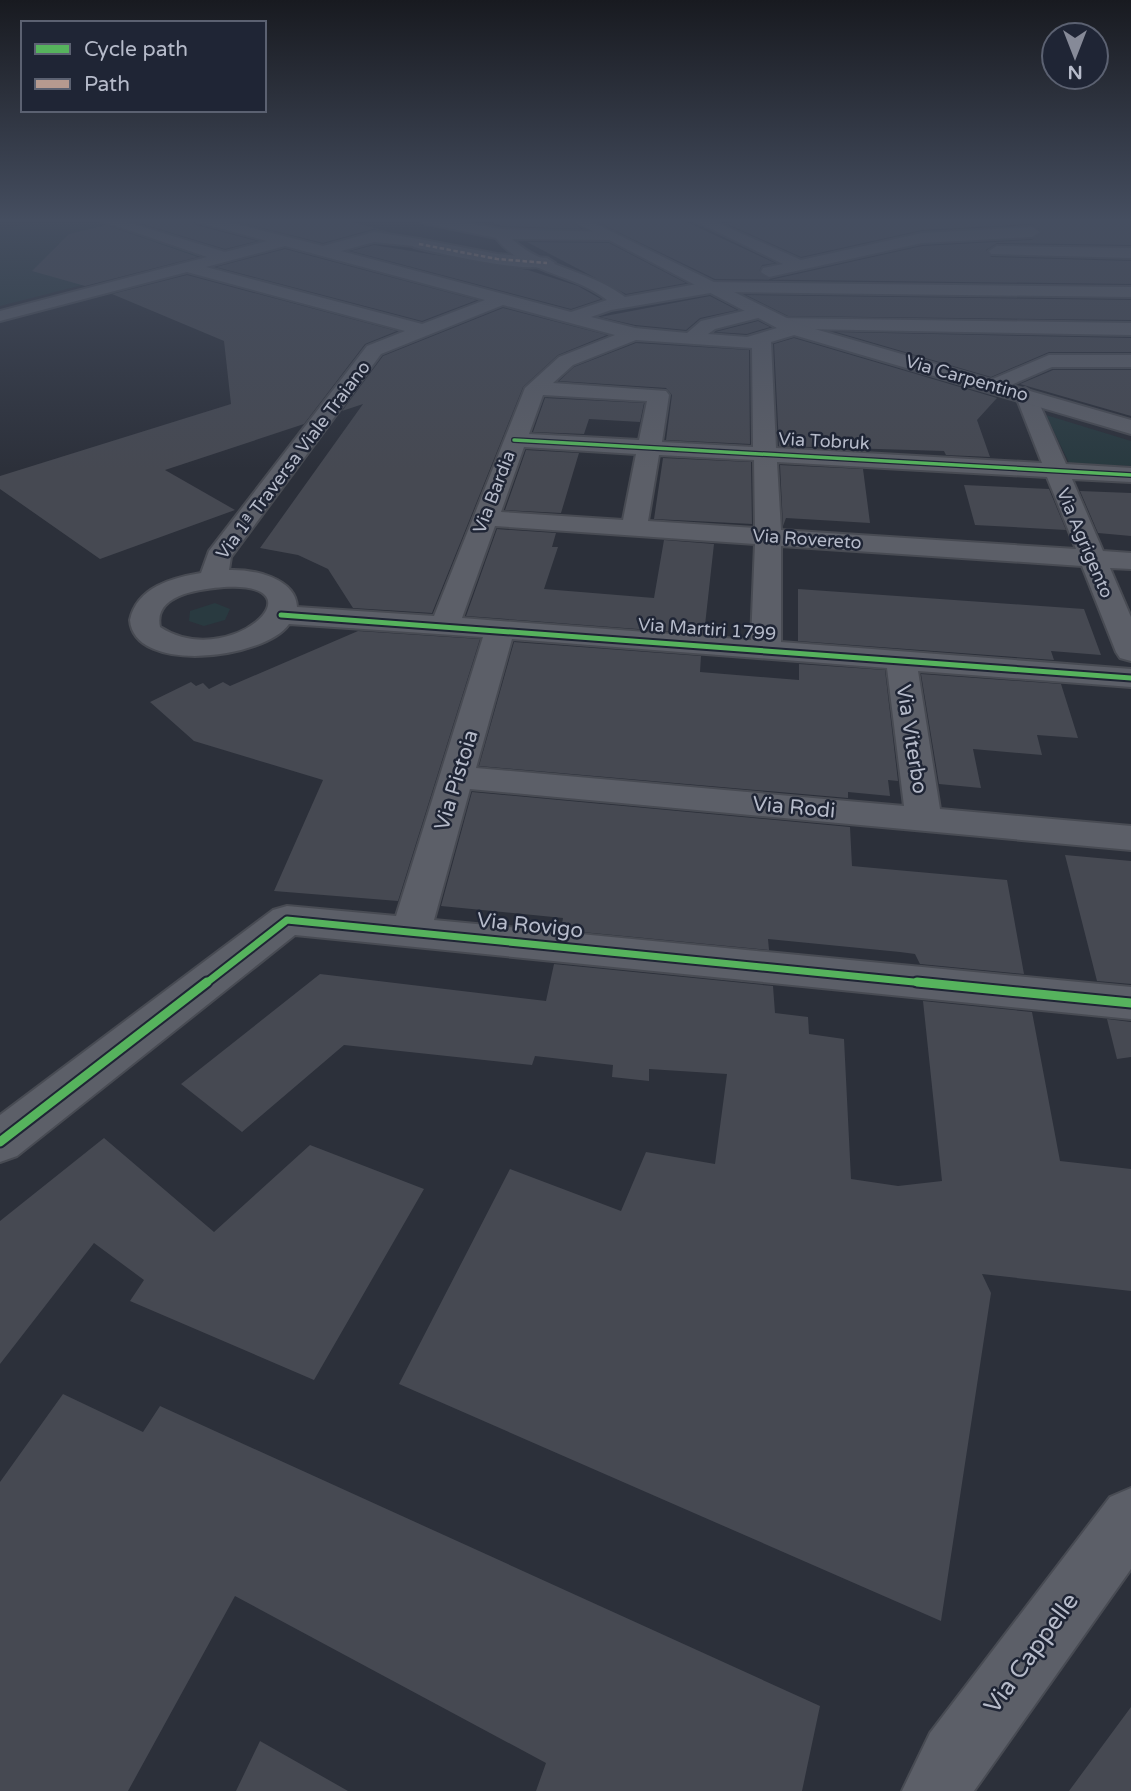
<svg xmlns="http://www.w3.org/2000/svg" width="1131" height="1791" font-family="'Varela Round',sans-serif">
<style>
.green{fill:#293a40}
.building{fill:#464952}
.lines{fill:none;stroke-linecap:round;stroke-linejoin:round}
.pedestrian-casing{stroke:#484b53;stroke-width:4}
.minor-casing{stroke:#484b53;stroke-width:4}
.tertiary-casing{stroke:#484b53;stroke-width:4}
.pedestrian{fill:#5c5f68;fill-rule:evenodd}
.minor{fill:#5c5f68;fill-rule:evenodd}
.tertiary{fill:#5c5f68;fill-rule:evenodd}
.quiet{stroke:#b69a8f;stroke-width:2.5;stroke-dasharray:4.5 2.5;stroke-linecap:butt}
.cycleway-far3-casing{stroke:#1f2535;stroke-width:6}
.cycleway-far2-casing{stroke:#1f2535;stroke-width:9}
.cycleway-far1-casing{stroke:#1f2535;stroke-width:11}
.cycleway-casing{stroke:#1f2535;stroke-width:13}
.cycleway-far3{stroke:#56b35d;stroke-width:3.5}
.cycleway-far2{stroke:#56b35d;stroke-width:5}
.cycleway-far1{stroke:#56b35d;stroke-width:7}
.cycleway{stroke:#56b35d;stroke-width:9}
.labels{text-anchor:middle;stroke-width:5;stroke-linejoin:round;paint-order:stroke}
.far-street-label{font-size:18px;fill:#b6bbca;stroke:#1f2535}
.street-label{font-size:21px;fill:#b6bbca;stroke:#1f2535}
.near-street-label{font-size:24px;fill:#b6bbca;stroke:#1f2535}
</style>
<rect width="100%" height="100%" fill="#2c303a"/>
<path class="green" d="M52,219H85L201,255L0,306V230Z
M1046,415L1131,441V466L1069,463Z
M215,603L230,609L225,620L204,626L189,621L190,611Z"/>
<path class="building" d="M134,219H192L196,225L257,241L225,249L129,220Z
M226,219H341L389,232L373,229L323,243Z
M486,219H567L582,229L501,226Z
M591,219H680L775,263L762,265L759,271L770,280L922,246L1032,240L1042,231L1032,224L922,230L801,257L725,223L757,219L1131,220V245L997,243L986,250L991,257L1131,261V284L715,279Z
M106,225L198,257L85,286L32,271L69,234Z
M527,242L609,243L686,283L626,294Z
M374,245L528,270L578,286L601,299L571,309L351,251Z
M285,249L477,300L422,321L216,267Z
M187,275L397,331L365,344L304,424L165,470L235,510L100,559L0,489V476L231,404L224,341L112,294Z
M746,295L1131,300V320L788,316Z
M710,296L737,310L700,318L686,330L635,325L600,317Z
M503,308L607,335L558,355L523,387L432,613L353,608L328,569L298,555L260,548L363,404L342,411L383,356Z
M758,321L770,327L747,334L715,332Z
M836,332L1131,338V352H1049L991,377Z
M794,338L997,398L977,420L990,457L946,455L944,451L779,446L774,344Z
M636,343L749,350L750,444L666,440L672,395L666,388L559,381L574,367Z
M1053,370H1131V416L1020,384Z
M545,398L644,403L640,422L589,419L584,434L533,432Z
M526,450L579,453L561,513L505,510Z
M663,458L751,462L752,524L654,519Z
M780,465L863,469L870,523L786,518L783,526Z
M964,485L1049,489L1066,530L975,525Z
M1080,491L1131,493V536L1098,533Z
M497,529L556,533L552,547H558L544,589L654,598L664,540L714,544L704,634L466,616Z
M798,589L1084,609L1101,655L1051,651L1054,660L798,641Z
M358,631L480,639L398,901L274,891L323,780L194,741L150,702L191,682L196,686L203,683L209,689L223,682L230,686Z
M514,642L701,656L700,672L799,680V664L885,670L898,781L888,780L890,796L848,792V798L479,766Z
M921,674L1061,684L1078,738L1037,735L1042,755L973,749L981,788L939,784Z
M472,792L850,827L852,866L1007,880L1024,974L920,964L915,954L900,952L768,939L769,950L561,930L563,918L441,906Z
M1065,855L1131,861V984L1097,981Z
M554,964L773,986L775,1013L808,1017L809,1034L844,1039L851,1179L898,1186L942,1181L923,1001L1032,1012L1060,1161L1131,1169V1291L982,1274L991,1293L941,1621L399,1384L510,1169L621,1211L646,1152L715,1164L727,1074L649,1069V1081L612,1077L613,1065L535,1056L532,1065L344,1045L242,1132L181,1084L320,974L546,1001Z
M1107,1019L1131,1022V1057L1117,1059Z
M104,1138L214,1232L310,1145L424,1189L314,1380L130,1301L144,1280L94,1243L0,1364V1221Z
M63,1394L143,1432L160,1406L820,1706L802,1791H536L546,1763L235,1596L128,1791H0V1482Z
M1131,1707V1791H1069Z
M260,1741L348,1791H236Z"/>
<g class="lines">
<g class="pedestrian-casing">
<path id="pedestrian" d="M419,239L497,254L547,258L555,263C541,277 436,253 414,247L411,244Z"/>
</g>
<g class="minor-casing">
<path id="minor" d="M96,219H117L225,252L267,241L197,222L195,219H217L323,246L374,232L419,239L427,244L424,247L374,242L341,251L571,312L607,300C573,273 522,273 496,238L424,223L417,219H444L501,229L614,232V238L609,240L512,239C543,268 590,270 625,297L708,282L1131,287V297L716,292L611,310L591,317L635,328L687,333L701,321L756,308L762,309L765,313L762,317L715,329L708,334L747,337L777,328L769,323L778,318L1131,323V335L803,329L801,333L771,342L776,448L1042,463L1015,394L1025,388L1035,394L1066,464L1131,468V482L1072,479L1103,551L1131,553V569L1110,568L1131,617V661L1120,658L1116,652L1082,566L781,546V642L1131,669V687L918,671L940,809L1131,826V850L470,789L434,920L1131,987V1019L295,935L17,1156L0,1162V1115L273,910L287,906L396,916L483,637L289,624C265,659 134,675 130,620C137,587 172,578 201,573L209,551L367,346L405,331L187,272L0,321V311L207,257ZM285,246L485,300L422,324L206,267ZM503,305L615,335L559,357L525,388L434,616L297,607C296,578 253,569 229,570L231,557L381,354ZM636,340L752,348L753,447L662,442L669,395L666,391L553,383L573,365ZM543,395L647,401L639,440L529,434ZM524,447L636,454L623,520L501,512ZM659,455L754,460L755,528L648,521ZM777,462L1047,477L1076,549L781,530ZM495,526L755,544L751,640L462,618ZM224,587C326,582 229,672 160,627C153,594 201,589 224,587ZM512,639L887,668L904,806L476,768Z
M691,219H709L801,260L922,233L1032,227L1040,232L1032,237L922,243L769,277L761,272L763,268L783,264Z
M997,246L1131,248V258L991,254L989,251Z
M1049,355H1131V367H1052L1002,389L995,391L985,385L988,381Z
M1131,1488V1569L974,1791H902L930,1733L1110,1497Z"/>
</g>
<g class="tertiary-casing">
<path id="tertiary" d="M569,219H586L801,325L1131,420V434L787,333Z"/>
</g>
<use href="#pedestrian" class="pedestrian"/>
<use href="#minor" class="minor"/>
<use href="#tertiary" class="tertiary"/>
<path class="quiet" d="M419,244L497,259L547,263"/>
<g class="cycleway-far3-casing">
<path id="cycleway-far3" d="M514,440L1131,475"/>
</g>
<g class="cycleway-far2-casing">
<path id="cycleway-far2" d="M281,615L1131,678"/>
</g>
<g class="cycleway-far1-casing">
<path id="cycleway-far1" d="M205,984L287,920L934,984"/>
</g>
<g class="cycleway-casing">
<path id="cycleway" d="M917,982L1131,1003
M0,1142L207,982"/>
</g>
<use href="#cycleway-far3" class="cycleway-far3"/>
<use href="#cycleway-far2" class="cycleway-far2"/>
<use href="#cycleway-far1" class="cycleway-far1"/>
<use href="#cycleway" class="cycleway"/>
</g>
<linearGradient id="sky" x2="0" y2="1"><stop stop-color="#181a20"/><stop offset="0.47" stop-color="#454e60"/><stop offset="1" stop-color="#454e60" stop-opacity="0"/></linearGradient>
<rect width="1131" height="469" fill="url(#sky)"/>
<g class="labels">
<g class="far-street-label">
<text transform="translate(967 378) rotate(16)" y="6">Via Carpentino</text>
<text transform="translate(824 441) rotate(3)" y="6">Via Tobruk</text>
<text transform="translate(293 460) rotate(-53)" y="6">Via 1ª Traversa Viale Traiano</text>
<text transform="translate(494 492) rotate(-69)" y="6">Via Bardia</text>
<text transform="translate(807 539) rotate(4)" y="6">Via Rovereto</text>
<text transform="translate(1085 543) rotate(67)" y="6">Via Agrigento</text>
<text transform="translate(707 629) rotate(4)" y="6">Via Martiri 1799</text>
</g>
<g class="street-label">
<text transform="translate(912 739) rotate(81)" y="7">Via Viterbo</text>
<text transform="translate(456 780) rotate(-73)" y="7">Via Pistoia</text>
<text transform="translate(794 807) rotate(5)" y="7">Via Rodi</text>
<text transform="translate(530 925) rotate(6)" y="7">Via Rovigo</text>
</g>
<g class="near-street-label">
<text transform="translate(1031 1653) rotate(-54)" y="8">Via Cappelle</text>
</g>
</g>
<rect x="21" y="21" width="245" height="91" fill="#1f2535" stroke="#5b6171" stroke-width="2"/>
<rect x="35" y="44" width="35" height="10" fill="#56b35d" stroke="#5b6171" stroke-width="2"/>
<text x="84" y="56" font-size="21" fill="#b6bbca">Cycle path</text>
<rect x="35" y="79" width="35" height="10" fill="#b69a8f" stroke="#5b6171" stroke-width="2"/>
<text x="84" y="91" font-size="21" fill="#b6bbca">Path</text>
<g transform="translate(1075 56) rotate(180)"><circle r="33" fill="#1f2535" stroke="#5b6171" stroke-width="2"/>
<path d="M0-5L12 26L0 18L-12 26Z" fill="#868a98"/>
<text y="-10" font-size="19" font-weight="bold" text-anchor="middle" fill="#b6bbca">N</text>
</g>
</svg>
